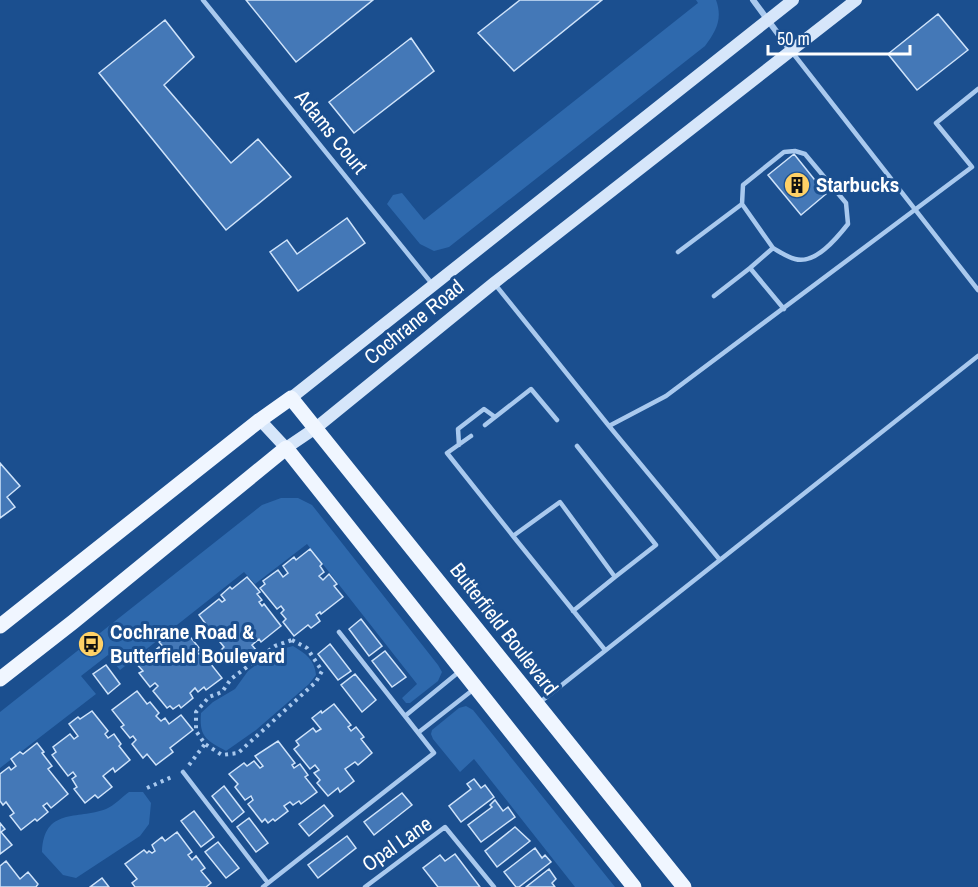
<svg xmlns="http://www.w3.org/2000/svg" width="978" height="887" font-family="'Archivo Narrow',sans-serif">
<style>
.green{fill:#2e69ad}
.building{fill:#4478b7;stroke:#cfe3fa;stroke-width:1.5}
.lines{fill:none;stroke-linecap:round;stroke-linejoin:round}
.path{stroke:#a9c9ee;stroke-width:4;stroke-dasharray:3 4.5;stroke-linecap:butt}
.service{stroke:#a9c9ee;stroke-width:4.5}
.minor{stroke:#a9c9ee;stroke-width:6}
.secondary{stroke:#d6e6fa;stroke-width:12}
.primary{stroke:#f0f6ff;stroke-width:15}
.labels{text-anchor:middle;stroke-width:6;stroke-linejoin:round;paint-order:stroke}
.street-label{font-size:21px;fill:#fff;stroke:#1b4f8f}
.poi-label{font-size:21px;font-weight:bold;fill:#fff;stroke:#1b4f8f;text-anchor:start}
</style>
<rect width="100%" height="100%" fill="#1b4f8f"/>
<path class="green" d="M696,0H716C723,19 716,31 705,46L449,247L434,251L420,244L387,204L393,195L402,193L424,220L698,3Z
M281,498H298L312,505L438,665L442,672L438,681L410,703H406L402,698L417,684L307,544L255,584L244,572L120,670L108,655L81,676L96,694L0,768V712L262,505Z
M293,646C305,653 315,660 316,675L309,684L256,730L226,751C206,740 199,737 201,713L213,702L235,689L248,671L275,651Z
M466,706L473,710L615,887H575L474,759L460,772L433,739L431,734L432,730L459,708Z
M129,792H143L151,803L149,824L140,836L76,878L63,875L42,852C44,807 77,820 106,809C114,806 122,797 129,792Z"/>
<path class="building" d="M246,0H373L296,62Z
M520,0H602L514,71L478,33Z
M938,14L968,50L917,90L888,54Z
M165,20L194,57L164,85L231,163L258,139L291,177L226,230L99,73Z
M411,38L434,71L354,133L329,102Z
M794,154L826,194L801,215L768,175Z
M347,218L365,243L298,291L270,252L287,240L297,254Z
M0,463L20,486L7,497L15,507L0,518Z
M310,549L322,564L320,566L324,572L319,576L323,580L329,574L337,584L334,586L343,597L321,614L320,612L316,615L320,621L311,628L308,625L294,636L283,622L286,619L281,613L284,610L281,606L277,609L260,588L265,584L263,581L278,570L283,577L288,573L283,566L294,557L296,560Z
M247,577L260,592L257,594L262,600L259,602L262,606L264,604L281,626L261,642L259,639L252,645L256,650L246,658L244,655L232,664L221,650L224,647L220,642L229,634L224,629L212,639L202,626L205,623L199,615L219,599L222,602L225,600L221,595L230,587L232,589Z
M361,619L382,646L369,656L349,629Z
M182,627L200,649L197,652L199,654L204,650L213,661L210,663L222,678L206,690L204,687L198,692L195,688L190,693L193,698L181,708L179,705L173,709L170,706L167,708L153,691L158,686L155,683L150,687L139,673L143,671L134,661L149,650L152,653L159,647L165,655L168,652L159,642Z
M330,644L351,671L338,680L318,654Z
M385,651L406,677L392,687L372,661Z
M106,665L120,684L108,694L93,674Z
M355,674L376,700L362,712L341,685Z
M137,691L147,704L150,702L159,713L156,716L161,721L165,718L169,724L181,715L193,730L170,748L173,752L156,765L147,754L143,758L132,744L136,740L133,736L130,738L121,727L124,725L112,710Z
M334,704L351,725L348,727L351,731L356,727L364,737L361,739L372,753L358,765L355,762L345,769L354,781L340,792L338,788L328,796L317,783L320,780L314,773L319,770L315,765L310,769L294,749L299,745L296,741L313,728L316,732L321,729L312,718L321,711L322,713Z
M92,711L108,731L105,734L108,738L114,734L121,744L119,746L130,760L115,772L113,768L103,776L112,787L98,798L95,795L85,803L74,789L77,787L72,779L76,776L73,772L68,776L52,755L56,752L53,747L70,734L74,739L78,736L69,724L78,717L80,719Z
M278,741L295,763L292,765L294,768L300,764L308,775L305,777L317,792L301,804L299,801L293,805L290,802L284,806L288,811L275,821L273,819L268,823L265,819L262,822L248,804L253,800L251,796L245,800L235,787L238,784L229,774L244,763L247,766L254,761L260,768L263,766L255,756Z
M37,743L44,752L42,753L52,766L48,769L68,794L51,808L47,803L43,806L48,812L37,821L35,819L21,830L10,816L14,813L6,802L3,805L0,801V774L9,767L11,770L16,766L11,759L20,752L23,754Z
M474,779L481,788L485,785L494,797L461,822L449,806L471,789L467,784Z
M224,786L244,812L232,822L212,796Z
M402,793L412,805L374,835L364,822Z
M495,800L503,811L508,807L515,817L481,842L468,825L492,807L490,805Z
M324,805L333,816L309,836L299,824Z
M194,811L214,837L201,847L181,821Z
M249,818L268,843L256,852L237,827Z
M0,823L5,829L1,832L12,845L0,854Z
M515,827L530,841L497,867L485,851Z
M177,832L192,852L188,855L192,860L196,856L205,868L201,871L211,883L206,887H135L132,883L137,879L125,864L144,850L147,853L149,851L152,853L155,851L152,845L162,837L165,841Z
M347,836L356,848L318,878L308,865Z
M218,842L239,868L226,878L205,852Z
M535,848L542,858L545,855L551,862L519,887H516L504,872Z
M455,854L480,887H438L423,868L440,855L445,861Z
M6,861L20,879L28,872L38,884L36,887H0V866Z
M549,869L556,879L552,883L555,887H526Z
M102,878L109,887H90Z"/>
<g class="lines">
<path class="path" d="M292,640L307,648L322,671L316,682L238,753L222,755L205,744L196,731V712L209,697L222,692L231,679L275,646Z
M189,765L205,744
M147,788L174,776"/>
<path class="service" d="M203,0L433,285
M792,52L978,290
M742,204L743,185L784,152L795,151L805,154L846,203L848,224C837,238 815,265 795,259C787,257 780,252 773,248
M678,252L742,204L773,248L750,268L784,309
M494,283L609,426L666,396L972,167L936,123L978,89
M714,296L750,268
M485,425L531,389L557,420
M609,426L720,560
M471,436L447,453L513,536
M459,445L458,429L484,409L495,417
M577,446L656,545L615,577
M573,611L615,577L560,502L513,536L605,650
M539,703L978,356
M405,716L460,671
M419,732L474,689
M183,772L268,883
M263,887L434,753L339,632
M365,887L445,827L494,887"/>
<path class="minor" d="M753,0L790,50"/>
<path class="secondary" d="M291,398L793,0
M260,420L286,448L317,427L494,283L856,0"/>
<path class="primary" d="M0,626L260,420L291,398L684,887
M0,679L73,622L286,448L634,887"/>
</g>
<defs>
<g id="building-disc" transform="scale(1.35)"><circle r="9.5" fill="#ffd166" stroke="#1b4f8f"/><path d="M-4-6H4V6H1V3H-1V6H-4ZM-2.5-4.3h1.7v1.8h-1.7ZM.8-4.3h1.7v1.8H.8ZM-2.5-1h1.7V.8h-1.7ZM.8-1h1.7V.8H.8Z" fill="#111"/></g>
<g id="bus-disc" transform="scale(1.35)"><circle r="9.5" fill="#ffd166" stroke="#1b4f8f"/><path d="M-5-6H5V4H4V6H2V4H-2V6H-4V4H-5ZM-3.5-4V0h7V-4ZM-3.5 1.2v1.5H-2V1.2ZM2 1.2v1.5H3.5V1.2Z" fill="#111"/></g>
</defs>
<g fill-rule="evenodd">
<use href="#building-disc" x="797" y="185"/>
<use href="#bus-disc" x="91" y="644"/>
</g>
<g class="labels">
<g class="street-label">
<text transform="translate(331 132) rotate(51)" y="7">Adams Court</text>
<text transform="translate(414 322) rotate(-39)" y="7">Cochrane Road</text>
<text transform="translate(504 629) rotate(52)" y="7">Butterfield Boulevard</text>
<text transform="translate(397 844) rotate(-35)" y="7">Opal Lane</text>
</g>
<g class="poi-label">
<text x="816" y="192">Starbucks</text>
<text x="110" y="639">Cochrane Road &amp;<tspan x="110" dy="24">Butterfield Boulevard</tspan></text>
</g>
</g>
<path d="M768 45v9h142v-9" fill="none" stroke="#ffffff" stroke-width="3"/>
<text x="777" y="45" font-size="18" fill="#ffffff" stroke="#1b4f8f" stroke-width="4.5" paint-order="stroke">50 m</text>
</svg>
